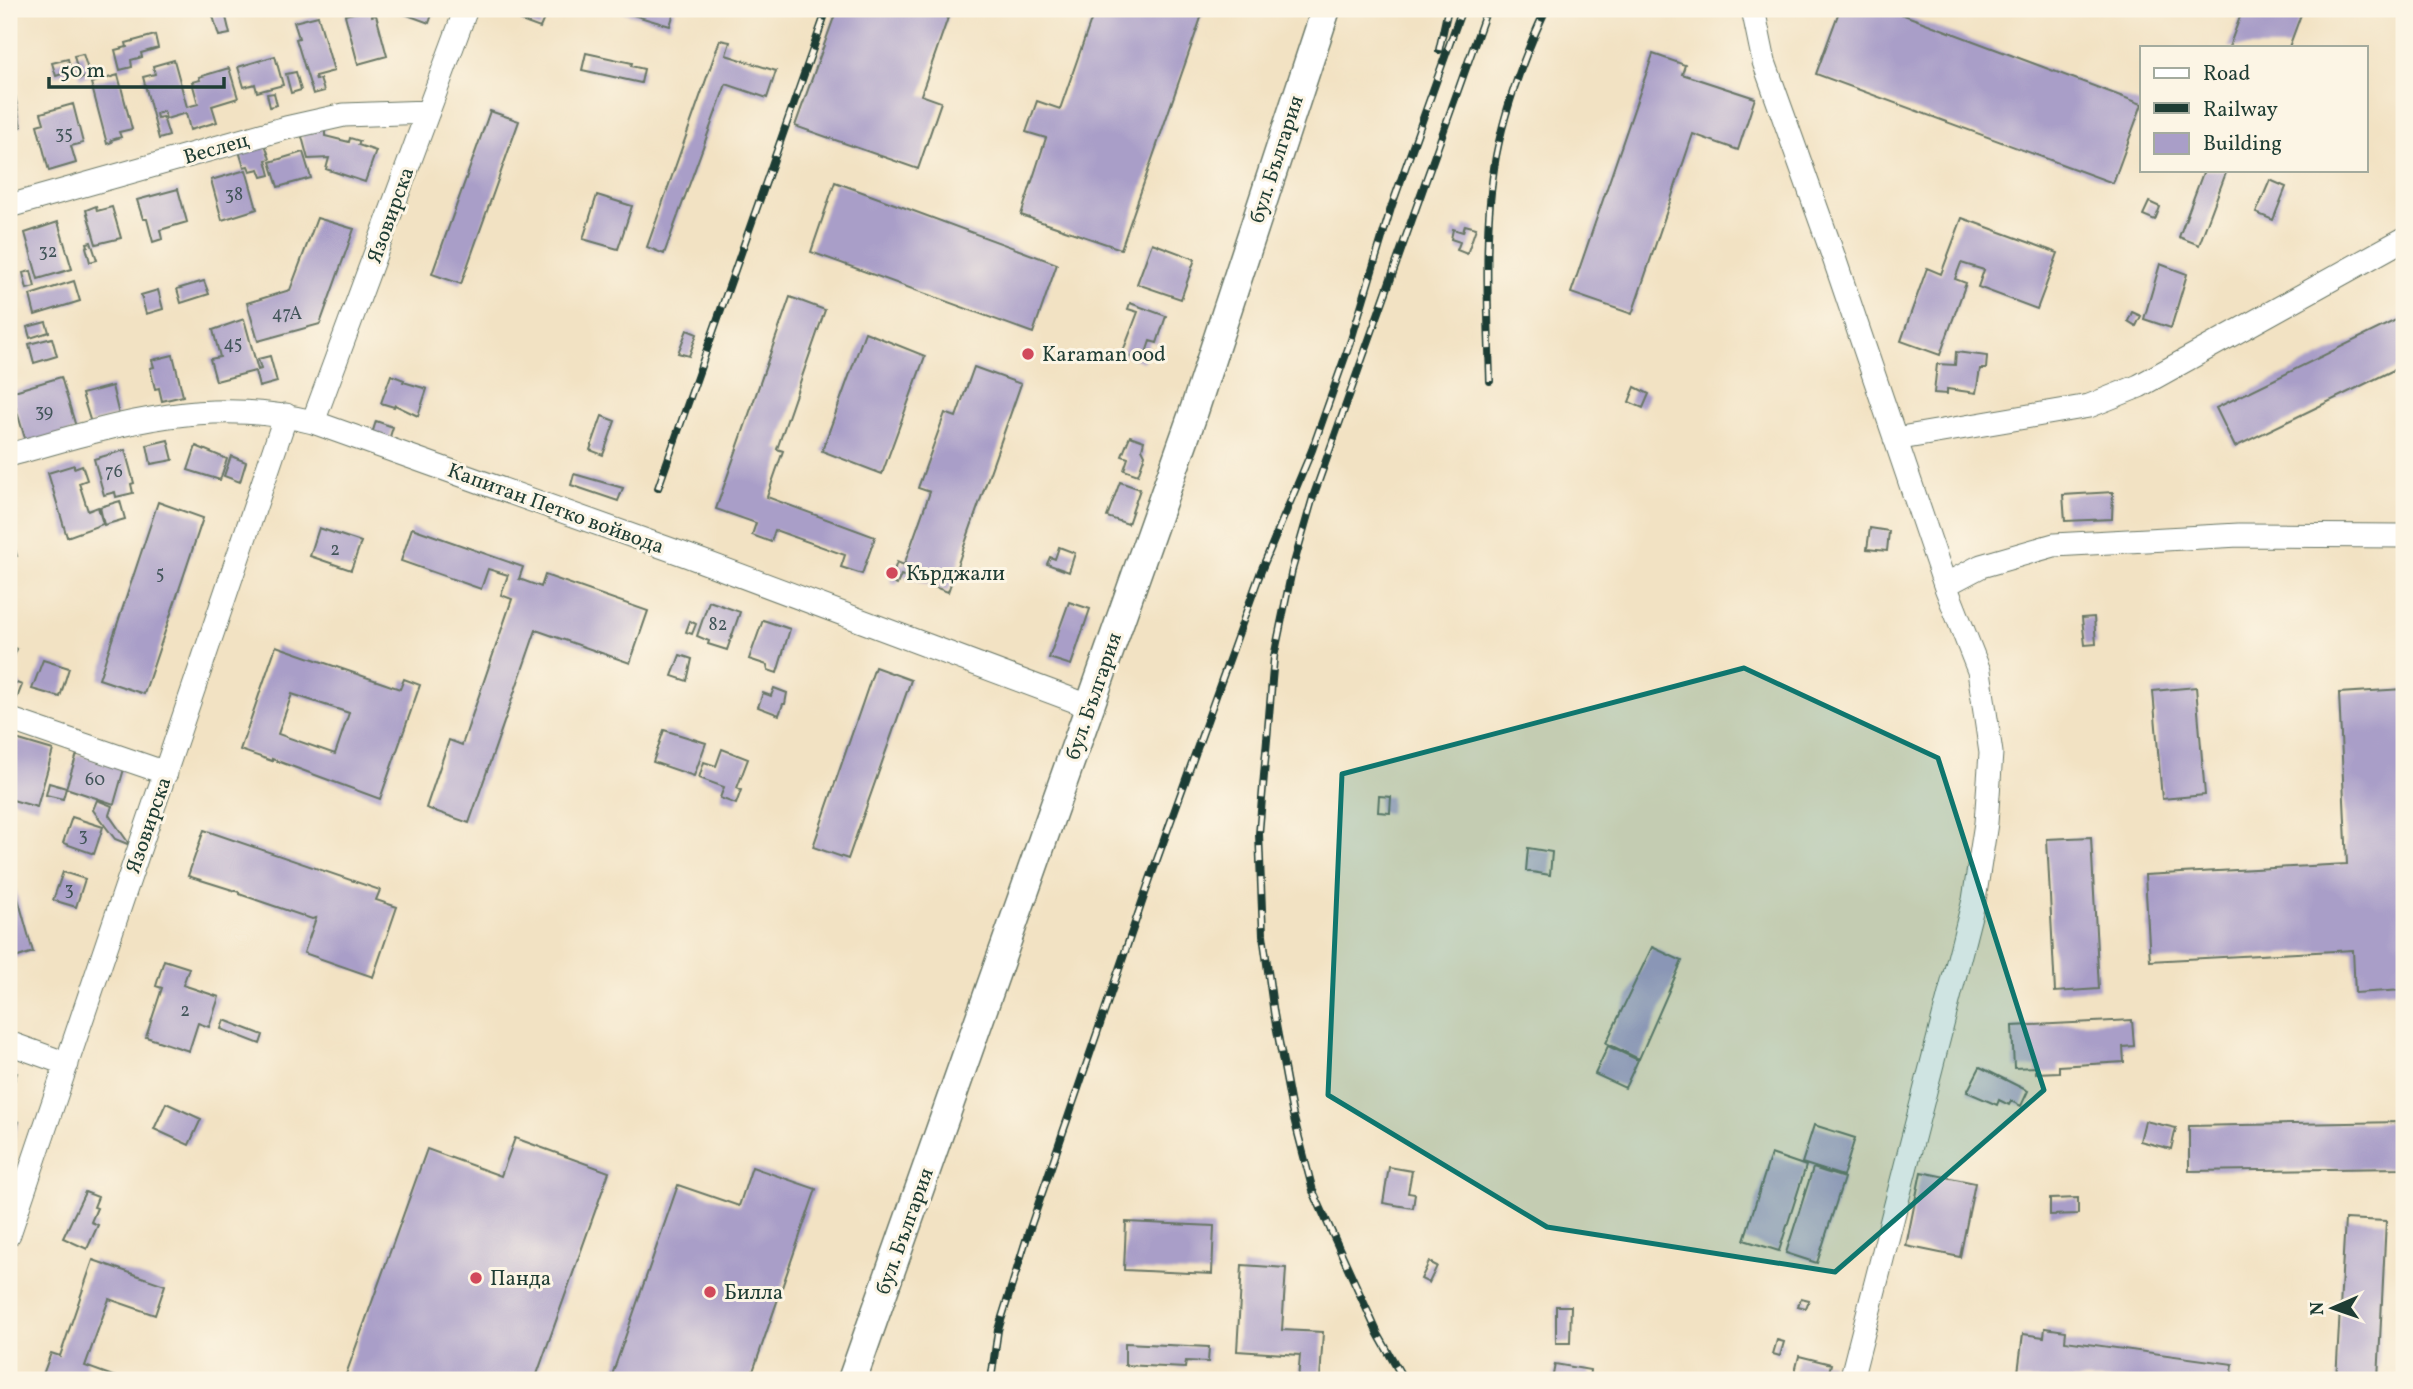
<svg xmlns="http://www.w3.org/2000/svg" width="2413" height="1389" font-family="Vollkorn,serif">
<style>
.building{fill:#a99ec8;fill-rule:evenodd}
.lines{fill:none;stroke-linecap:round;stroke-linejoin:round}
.minor-casing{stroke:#697766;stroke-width:25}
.tertiary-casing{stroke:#697766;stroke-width:31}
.minor{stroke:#fff;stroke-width:23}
.tertiary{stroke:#fff;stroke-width:28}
.rail-casing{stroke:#1f3d34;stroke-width:8}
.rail{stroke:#fcf5e5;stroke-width:5;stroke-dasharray:16;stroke-linecap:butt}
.marked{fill:#0f766e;fill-opacity:0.2;stroke:#0f766e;stroke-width:5;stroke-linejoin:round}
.poi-dot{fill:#d1495b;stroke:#fcf5e5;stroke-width:2.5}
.labels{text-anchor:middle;stroke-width:6;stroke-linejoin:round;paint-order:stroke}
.number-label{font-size:18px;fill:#425559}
.street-label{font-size:21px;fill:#1f3d34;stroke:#fcf5e5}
.poi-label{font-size:21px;fill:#1f3d34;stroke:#fcf5e5;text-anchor:start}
</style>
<rect width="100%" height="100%" fill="#fcf5e5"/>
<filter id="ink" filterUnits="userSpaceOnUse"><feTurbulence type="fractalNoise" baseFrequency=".0143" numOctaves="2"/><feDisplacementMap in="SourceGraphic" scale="14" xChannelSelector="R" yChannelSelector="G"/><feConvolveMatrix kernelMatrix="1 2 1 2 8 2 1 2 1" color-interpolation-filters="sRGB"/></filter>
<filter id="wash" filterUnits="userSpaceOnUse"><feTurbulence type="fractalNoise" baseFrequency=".00686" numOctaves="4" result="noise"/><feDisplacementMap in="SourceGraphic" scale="28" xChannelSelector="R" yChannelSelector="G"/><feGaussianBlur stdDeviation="1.57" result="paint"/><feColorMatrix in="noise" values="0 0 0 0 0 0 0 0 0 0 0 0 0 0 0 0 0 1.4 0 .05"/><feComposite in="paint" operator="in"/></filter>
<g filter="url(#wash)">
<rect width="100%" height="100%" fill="#f2e2c3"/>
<g id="blocks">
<path class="building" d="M371,9L372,16L376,15L387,56L358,64L345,15Z
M391,9H434L429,23Z
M527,9H548L540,28L521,21Z
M620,9H675L670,26L619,11Z
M837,9H951L921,95L941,102L918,169L795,126Z
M1095,9H1204L1121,249L1021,215L1046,138L1026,132L1037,101L1060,109Z
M1840,9H1888L2142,104L2113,183L1816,74Z
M2243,9H2303L2289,47H2229Z
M225,13L230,34L219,36L213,16Z
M318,16L334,71L315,76L316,80L320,79L324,91L313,94L296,39L299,38L294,22Z
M155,35L158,48L141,53L142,57L131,60L132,67L120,70L115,50L127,47L126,43Z
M720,40L730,42L726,55L776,71L767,98L726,84L664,254L647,247Z
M586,53L632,63L631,66L644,69L641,83L582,70Z
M83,54L90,76L80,79L74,56Z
M1653,54L1685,65L1682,74L1755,98L1738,150L1693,134L1632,314L1571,293Z
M275,56L283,85L257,92L255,84L244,87L238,67Z
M68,59L71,71L56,76L52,63Z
M174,60L187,107L198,104L192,82L200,80L199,77L229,68L238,98L212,106L217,122L190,130L186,113L166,119L164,111L156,114L157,118L163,117L169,136L159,139L143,77L155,74L153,66Z
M296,72L301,90L291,93L286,74Z
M118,75L132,129L119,132L121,137L111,140L112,142L107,144L91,83Z
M14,90L21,127L9,129V91Z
M274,93L277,105L270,107L267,94Z
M73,104L83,143L71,146L76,163L49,171L37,125L44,123L41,113Z
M490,111L519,121L461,284L432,274Z
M325,127V136L349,142L350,138L360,141L358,145L376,151L365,182L326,169L329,158L308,159L301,133Z
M265,144L270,159L266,160L270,175L262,177L259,169L250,171L248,166L244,167L239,151Z
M303,152L311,178L278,187L270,162Z
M246,170L257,209L222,220L211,180Z
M2204,170H2227L2199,245L2179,237Z
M2270,180L2286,187L2273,220L2256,213Z
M835,182L1057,264L1033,333L811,252Z
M178,189L187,222L160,230L162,239L153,242L147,219H143L137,200Z
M597,195L632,206L618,249L583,239Z
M2149,202L2160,207L2155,220L2143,215Z
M96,206L97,211L112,207L121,238L96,244L86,210Z
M317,218L354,229L320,324L258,341L247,303L290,290Z
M1962,218L2058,253L2037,309L1978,287L1984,270L1961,263L1955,279L1966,283L1940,355L1901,341L1927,268L1941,274Z
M58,222L72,269L38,279L25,233Z
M1465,225L1476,228L1467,254L1457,250L1460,242L1451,239L1453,229L1463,232Z
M91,242L97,260L90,262L86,247L88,246L87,243Z
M1152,243L1195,259L1181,299L1137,284Z
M2160,264L2187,274L2171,328L2144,319Z
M31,271L35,287L27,289L23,273Z
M74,281L80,301L35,315L30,295Z
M204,281L209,294L181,303L177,289Z
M158,290L163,309L146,314L141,295Z
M790,297L825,310L777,449L783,451L767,497L875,537L862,574L841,567L845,555L775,530L771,542L752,535L756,523L716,509Z
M1130,303L1166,316L1157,343L1150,341L1143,362L1122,354L1138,312L1128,309Z
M2132,312L2141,316L2136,326L2128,321Z
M2404,316V365L2235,447L2216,408Z
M244,319L258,370L261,369L258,359L270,356L277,382L259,387L255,371L216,381L210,359L220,357L213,330Z
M46,322L49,332L30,338L27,327Z
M687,330L697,334L689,356L678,353Z
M865,332L925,356L882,474L822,451Z
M52,338L57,356L34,363L29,344Z
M1956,352L1987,356L1986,369H1980L1976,393L1947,389V394L1934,393L1937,364L1955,365Z
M173,355L183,396L162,401L159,388L155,389L150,368L154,367L152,360Z
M974,367L1021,384L948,592L901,575L897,585L890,582L897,562L904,565L930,492L918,488L945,413L956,417Z
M391,375L404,380L403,382L427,389L418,416L395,405L394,407L381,403Z
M61,377L77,430L27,445L11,392Z
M112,386L119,415L91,423L82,394Z
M1635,387L1649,394L1643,408L1629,402Z
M602,416L615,421L603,455L590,450Z
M376,421L393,427L388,443L371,437Z
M1130,436L1144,441L1142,449L1145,455L1138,475L1124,470L1128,458L1122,456Z
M168,440L173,460L151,464L147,445Z
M196,446L227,459L220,480L188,470Z
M125,450L134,483L131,484L133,493L116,497L115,492L104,495L94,459Z
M231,456L246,462L240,482L224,476Z
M74,465V468L82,465L87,480L79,483L88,511L98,507L103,524L67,537L48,473Z
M574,474L623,488L618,501L571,485Z
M1120,482L1140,489L1128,524L1107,517Z
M2113,492L2112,519L2065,521L2063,495Z
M9,495L14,510L9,512Z
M120,501L125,519L104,525L100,507Z
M158,502L203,518L144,694L99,679Z
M319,528L361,542L351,570L310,556Z
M412,528L523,567L519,579L541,587L545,575L648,611L630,663L536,630L469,823L426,808L449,740L462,745L512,599L501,595L508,575L488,569L481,589L401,561Z
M1870,528L1889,531L1887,551L1867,549Z
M9,536H11L17,556L9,558Z
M1059,547L1075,553L1069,572L1047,564L1050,557L1055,559Z
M709,601L740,612L727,650L708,644L709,641L697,636Z
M1069,602L1090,609L1071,665L1049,658Z
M2094,617L2096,644L2085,645L2082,618Z
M763,620L790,629L777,673L768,670L767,665L749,659Z
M690,621L696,624L692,634L686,632Z
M9,646L17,649L9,669Z
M276,646L400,689L404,679L420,685L380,799L272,759V761L240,750ZM292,694L349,713L335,754L278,734Z
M680,655L692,659L687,681L672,676Z
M43,660L69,668L60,697L32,689Z
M875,667L911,680L848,859L813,847Z
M9,680L22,685L15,703L9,701Z
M2196,687L2205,795L2162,799L2153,691Z
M774,688L787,693L785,704H783L779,715L758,707L763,693L771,696Z
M2404,689V990L2355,993L2353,950L2150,961L2145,875L2347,864L2339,693Z
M664,730L706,743L694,776L653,762Z
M9,737L53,750L37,807L9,799Z
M722,749L748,759L737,788L741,790L736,804L720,798L724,787L699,778L704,762L716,766Z
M77,754L124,769L114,804L66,788Z
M49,783L66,788L63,799L46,795Z
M1379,796L1391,797L1390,813L1378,812Z
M97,800L112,806L109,815L130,845L115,839L93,810Z
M72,817L103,827L94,854L63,843Z
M204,830L380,890L376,900L397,907L373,977L304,953L316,918L312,919L239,894V892L188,876Z
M2091,837L2099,989L2055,992L2047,839Z
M1528,848L1552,852L1550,875L1526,871Z
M9,866L33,952L9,960Z
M63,872L85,879L76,907L53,900Z
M1652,947L1682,961L1639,1059L1606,1043Z
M164,960L189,968L183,985L219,997L209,1027L198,1023L189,1051L146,1037L162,988L156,986Z
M224,1020L263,1035L260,1044L221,1029Z
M2132,1020L2134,1046L2123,1047L2124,1062L2059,1066V1072L2036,1073V1067L2014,1068L2012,1026Z
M1608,1046L1638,1060L1625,1088L1595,1074Z
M1980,1067L2028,1091L2021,1106L2011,1101L2009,1105L1999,1100L1997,1105L1967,1092Z
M9,1070L17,1073L9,1095Z
M166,1103L201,1119L189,1145L154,1129Z
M9,1119L19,1122L12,1144L9,1143Z
M2145,1121L2176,1128L2171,1149L2140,1141Z
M2401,1122V1168L2189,1171V1126Z
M1814,1125L1855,1138L1843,1176L1802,1163Z
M515,1138L609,1172L535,1380H344L427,1149L501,1176Z
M1771,1154L1806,1166L1779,1251L1744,1240Z
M752,1167L816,1189L750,1380H619L611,1378L678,1185L739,1206Z
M1389,1167L1412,1171L1408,1193L1415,1194L1413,1208L1383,1203Z
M1813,1168L1844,1178L1817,1263L1786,1253Z
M1921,1172L1975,1183L1960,1257L1906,1246Z
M85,1192L98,1197L94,1207L97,1208L91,1222L98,1225L87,1249L63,1238Z
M2078,1198V1214L2050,1215V1199Z
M2345,1219L2386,1221L2378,1380H2336Z
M1126,1222L1214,1226L1212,1274L1124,1270Z
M93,1260L165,1285L155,1315L109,1299L85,1366L124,1380H41L51,1353L60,1356Z
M1429,1262L1437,1266L1429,1283L1421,1279Z
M1242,1265L1286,1268L1282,1330L1323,1332L1320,1380H1298L1300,1355L1237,1351Z
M1801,1298L1809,1300L1806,1308L1798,1306Z
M1556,1306H1571L1570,1343H1556Z
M2045,1328L2066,1331L2065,1341L2233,1364L2231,1380H2017L2023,1334L2044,1337Z
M1777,1340L1784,1342L1780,1356L1773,1354Z
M1125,1343L1209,1347L1208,1362L1186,1361L1185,1368L1125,1365Z
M1799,1356L1831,1364L1827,1380H1793Z
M1555,1364L1590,1370L1589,1380H1552Z"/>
</g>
</g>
<g filter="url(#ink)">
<use href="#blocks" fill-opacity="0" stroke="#697766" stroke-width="2"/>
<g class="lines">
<g class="minor-casing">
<path id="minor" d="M1753,9L1764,62L1833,255L1945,585L1979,671L1991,753L1986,823L1974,900L1851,1380
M9,206L286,128L344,115L428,112
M313,422L466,9
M1895,439L2089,406L2139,386L2404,239
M9,455C111,426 206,395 313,422L683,554L1089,706
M1945,585L1981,566L2054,545L2239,535L2404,536
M9,719L166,773
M9,1043L67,1064
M9,1234L286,415"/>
</g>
<g class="tertiary-casing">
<path id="tertiary" d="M852,1380L1194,411L1326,9"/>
</g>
<use href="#minor" class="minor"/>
<use href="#tertiary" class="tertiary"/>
<g class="rail-casing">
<path id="rail" d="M1439,50L1448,9
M1490,381C1488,307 1483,229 1496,156C1506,105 1524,56 1546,9
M658,488L827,9
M991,1380L998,1330L1027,1237L1150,879L1261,571L1312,450L1351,340L1391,208L1462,9
M1404,1380L1378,1334L1313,1191L1292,1111L1274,1014L1263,935L1259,834L1274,657L1292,570L1313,497L1487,9"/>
</g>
<use href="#rail" class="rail"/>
</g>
</g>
<path class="marked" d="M1744,668L1938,758L2044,1090L1835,1272L1547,1227L1328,1095L1342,774Z"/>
<g class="poi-dot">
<circle cx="1028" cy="354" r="7"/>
<circle cx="892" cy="573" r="7"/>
<circle cx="476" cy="1278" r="7"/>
<circle cx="710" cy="1292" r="7"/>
</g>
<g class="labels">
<g class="number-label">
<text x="64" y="139">35</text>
<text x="234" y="200">38</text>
<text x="48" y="257">32</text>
<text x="287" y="319">47А</text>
<text x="233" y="349">45</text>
<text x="44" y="417">39</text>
<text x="114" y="477">76</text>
<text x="335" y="555">2</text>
<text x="160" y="579">5</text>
<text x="718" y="630">82</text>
<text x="95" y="785">60</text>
<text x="83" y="841">3</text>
<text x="69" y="895">3</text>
<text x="185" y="1016">2</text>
</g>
<g class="street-label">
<text transform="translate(216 148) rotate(-16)" y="7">Веслец</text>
<text transform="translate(1276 159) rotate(-72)" y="7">бул. България</text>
<text transform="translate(390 215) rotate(-70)" y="7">Язовирска</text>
<text transform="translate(556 508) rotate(20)" y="7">Капитан Петко войвода</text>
<text transform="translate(1093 696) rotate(-71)" y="7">бул. България</text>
<text transform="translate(148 825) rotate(-71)" y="7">Язовирска</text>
<text transform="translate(904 1231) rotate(-70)" y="7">бул. България</text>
</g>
<g class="poi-label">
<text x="1042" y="361">Karaman ood</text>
<text x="906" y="580">Кърджали</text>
<text x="490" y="1285">Панда</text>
<text x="724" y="1299">Билла</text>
</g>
</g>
<rect width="2413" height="1389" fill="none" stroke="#fcf5e5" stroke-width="35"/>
<rect x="2140" y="46" width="228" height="126" fill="#fcf5e5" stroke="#a4ab9e" stroke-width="2"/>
<rect x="2154" y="68" width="35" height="10" fill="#ffffff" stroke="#a4ab9e" stroke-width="2"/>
<text x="2203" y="80" font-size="21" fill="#1f3d34">Road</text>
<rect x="2154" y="103" width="35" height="10" fill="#1f3d34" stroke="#a4ab9e" stroke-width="2"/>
<text x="2203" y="116" font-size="21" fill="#1f3d34">Railway</text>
<rect x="2154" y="133" width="35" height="21" fill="#a99ec8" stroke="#a4ab9e" stroke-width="2"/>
<text x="2203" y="150" font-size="21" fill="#1f3d34">Building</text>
<g transform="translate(2333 1308) rotate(268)" stroke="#fcf5e5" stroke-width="5" paint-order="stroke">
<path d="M0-5L12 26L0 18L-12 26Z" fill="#1f3d34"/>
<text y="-10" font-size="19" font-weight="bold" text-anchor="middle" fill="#1f3d34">N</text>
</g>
<path d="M49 77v10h175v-10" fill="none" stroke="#1f3d34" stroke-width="3.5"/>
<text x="60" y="77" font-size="21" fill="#1f3d34" stroke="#fcf5e5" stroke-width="5" paint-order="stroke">50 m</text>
</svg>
